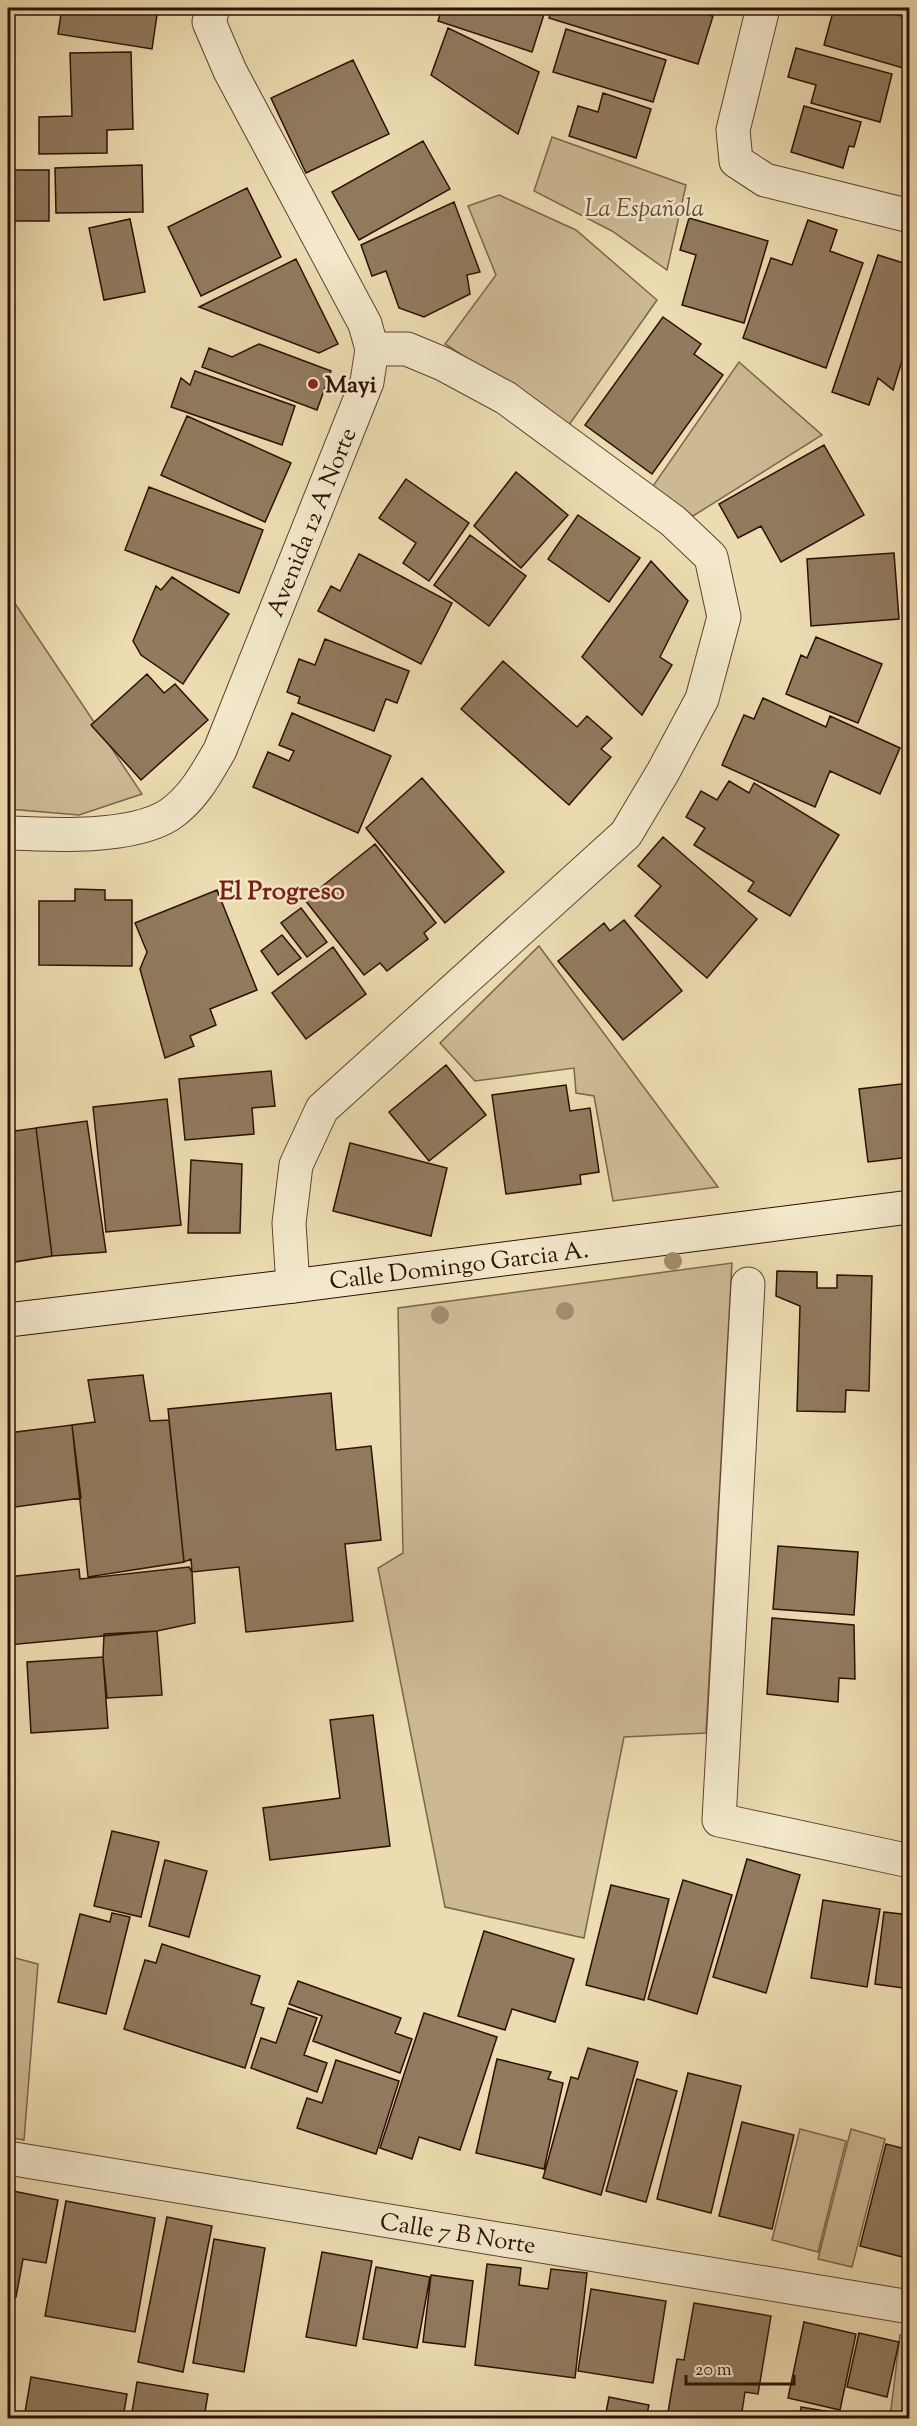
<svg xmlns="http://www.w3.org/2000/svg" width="917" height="2426" font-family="'Sorts Mill Goudy',serif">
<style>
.green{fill:#ccb994;stroke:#7e644c;stroke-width:1.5}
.building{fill:#917a5e;stroke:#2f0f04;stroke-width:1.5}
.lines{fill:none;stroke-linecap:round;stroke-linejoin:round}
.minor-casing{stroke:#5e422f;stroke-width:35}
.tertiary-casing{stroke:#5e422f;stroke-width:35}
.secondary-casing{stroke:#2f0f04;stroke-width:35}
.minor{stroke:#f3e8cc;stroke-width:33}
.tertiary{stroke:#f3e8cc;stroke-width:33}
.secondary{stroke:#f3e8cc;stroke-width:33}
.tree{fill:#a28c6d}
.poi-dot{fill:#8f2418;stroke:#f3e8cc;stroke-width:2}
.labels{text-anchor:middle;stroke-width:5;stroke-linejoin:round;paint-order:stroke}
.park-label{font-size:24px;font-style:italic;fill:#664a36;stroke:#f3e8cc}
.poi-label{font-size:24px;font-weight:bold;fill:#2f0f04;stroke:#f3e8cc;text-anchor:start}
.street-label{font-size:24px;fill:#2f0f04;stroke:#f3e8cc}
.neighbourhood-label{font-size:26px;font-weight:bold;fill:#7a1f14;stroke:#f3e8cc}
</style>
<rect width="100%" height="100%" fill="#ecdcb1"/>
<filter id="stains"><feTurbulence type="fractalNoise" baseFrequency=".00333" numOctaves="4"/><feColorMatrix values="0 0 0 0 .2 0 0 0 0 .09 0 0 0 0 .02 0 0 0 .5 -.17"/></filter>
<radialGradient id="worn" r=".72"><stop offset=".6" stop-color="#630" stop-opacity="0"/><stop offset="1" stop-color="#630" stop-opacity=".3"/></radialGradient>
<path class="green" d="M552,137L686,185L667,270L612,231L534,191Z
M499,195L576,230L657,300L569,425L445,344L496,275L468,206Z
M739,362L822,435L693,516L653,486Z
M14,602L142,794L79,815L8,809V606Z
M539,946L718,1187L613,1201L594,1096L576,1093L574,1068L475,1081L440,1043Z
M732,1263L706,1733L624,1737L584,1938L445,1907L378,1568L403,1553L398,1308Z
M8,1956L38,1964L24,2140L8,2137Z
M800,2129L846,2141L818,2252L772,2240Z
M851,2129L885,2139L852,2267L818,2259Z
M900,2335L909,2337V2418H890Z"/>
<path class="building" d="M62,8H158L152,49L58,34Z
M442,8H546L532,52L438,21Z
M552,8H684L713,16L698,64L549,18Z
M834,8H873L909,18L903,39L910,40V70L824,45Z
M448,28L539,72L518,134L431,75Z
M566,29L666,60L653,102L553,72Z
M796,48L892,74L880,122L811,103L816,85L788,77Z
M131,52L133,129L107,130V153L39,154V117L72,116L70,53Z
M353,60L389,134L306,173L271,98Z
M603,93L651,109L636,158L569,136L578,106L598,112Z
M804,106L861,122L854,147L849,146L843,168L791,152Z
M423,141L450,189L359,240L332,192Z
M142,165L143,212L56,213L55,168Z
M8,170H49V221H8Z
M247,188L281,257L201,296L168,227Z
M454,202L480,272L467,275L470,294L424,317L399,308L386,271L372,276L361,245Z
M689,218L768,241L744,323L682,305L696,255L680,250Z
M130,219L145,292L104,300L89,228Z
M808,220L837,230L830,251L863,263L826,368L743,338L771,258L792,265Z
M878,255L910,265V335L893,390L878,378L869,405L832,392Z
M296,259L338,344L319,353L199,307Z
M663,317L701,344L694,354L723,375L652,474L585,425Z
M259,344L331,371L317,410L202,367L209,348L232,357Z
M195,371L295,406L282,445L171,407L181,378L190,385Z
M187,416L291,463L265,522L161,475Z
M824,445L864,515L781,562L761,526L738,538L719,504Z
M516,472L568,515L521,568L474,526Z
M406,479L469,523L429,581L403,563L416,543L379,518Z
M149,487L263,530L239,593L125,550Z
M578,515L640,558L609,602L548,559Z
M470,535L526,576L489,626L434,585Z
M894,553L899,619L811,626L807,559Z
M359,554L452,603L421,664L318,611L331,586L340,591Z
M651,561L688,601L660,657L672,665L642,715L582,657Z
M172,577L229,614L183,684L141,655L133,641L156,586L161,590Z
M816,637L882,664L858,723L786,694L801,655L807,658Z
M325,639L409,671L397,703L386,699L374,731L298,703L300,697L287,692L299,659L315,665Z
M503,661L577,727L587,716L612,738L601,749L611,757L569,805L461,709Z
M147,674L164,693L175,684L208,720L141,780L91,725Z
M763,698L826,727L830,716L900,748L880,794L830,771L815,807L722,765L744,715L754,719Z
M292,713L391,756L358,833L253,787L268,752L289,761L294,751L279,745Z
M422,778L504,872L445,923L366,828Z
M729,781L749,793L754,783L839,835L790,916L748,891L754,882L694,845L705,828L686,817L701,791L717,800Z
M663,837L757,919L707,978L635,916L661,886L638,866Z
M375,844L436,923L424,933L428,939L387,971L380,963L364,975L305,900Z
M75,889L105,890V900H132V966L39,965V901H75Z
M217,890L257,990L210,1009L216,1025L190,1036L194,1046L165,1058L140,969L147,952L135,923Z
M301,908L327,942L307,957L281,923Z
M624,920L682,991L623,1040L558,961L604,923L610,931Z
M282,935L301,958L278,975L261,951Z
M333,947L366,994L306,1039L272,993Z
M446,1065L486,1115L429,1161L389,1112Z
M271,1071L275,1106L252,1108L254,1134L185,1140L179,1079Z
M910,1083V1157L868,1162L859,1089Z
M566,1085L570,1111L590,1108L599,1172L580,1175L581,1184L506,1194L492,1095Z
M167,1099L181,1225L106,1232L93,1107Z
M87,1121L106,1252L52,1256L36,1128Z
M36,1128L52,1256L8,1263V1132Z
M350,1143L447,1168L431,1236L333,1211Z
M191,1160L242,1164L240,1233H188Z
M777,1271L817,1272V1288H837V1275L872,1276L869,1391L846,1390L845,1412L797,1411L800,1306L776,1296Z
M143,1375L150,1421L169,1420L184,1562L88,1577L72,1425L95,1422L88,1380Z
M331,1393L336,1450L371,1446L381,1540L345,1544L353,1621L246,1632L239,1567L192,1572L191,1559L184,1562L168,1409Z
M72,1425L81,1498L8,1508V1433Z
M778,1546L858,1552L854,1615L773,1609Z
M189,1567L192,1572L195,1623L157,1631L8,1645V1577L79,1569L80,1579Z
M772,1618L854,1625L855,1679L839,1678L838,1702L767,1694Z
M157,1631L162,1695L107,1698L103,1657L104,1634Z
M103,1657L108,1728L31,1733L27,1662Z
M373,1715L390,1846L270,1860L263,1808L340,1798L330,1720Z
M112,1831L159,1842L141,1917L94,1906Z
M747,1859L800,1875L766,1993L713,1977Z
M165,1860L207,1871L189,1937L149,1926Z
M683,1880L732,1895L697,2014L648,1999Z
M611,1885L669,1899L644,2000L586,1985Z
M823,1900L880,1909L867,1987L811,1978Z
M884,1912L910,1915V1989L875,1984Z
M112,1913L130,1917L106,2014L58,2002L80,1914L110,1922Z
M484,1931L574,1959L555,2022L512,2009L505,2030L458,2016Z
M162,1944L260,1976L251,2004L264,2008L245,2068L124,2029L145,1960L156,1963Z
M298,1981L401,2018L395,2033L412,2039L400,2073L313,2041L322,2016L289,2004Z
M288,2008L317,2018L304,2055L327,2063L317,2092L251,2068L261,2038L276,2043Z
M424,2013L497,2037L460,2150L419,2137L412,2159L380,2148Z
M588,2048L638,2062L601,2195L543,2178L571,2077L578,2079Z
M497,2059L551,2072L548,2079L563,2083L544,2169L476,2153Z
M336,2060L399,2081L376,2154L297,2128L307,2098L322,2103Z
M688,2073L741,2086L711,2213L657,2199Z
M637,2079L677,2091L646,2202L606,2191Z
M742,2122L794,2135L772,2229L719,2216Z
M886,2144L910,2150V2259L860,2246Z
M8,2190L58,2200L46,2263L23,2259L16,2297L8,2296Z
M66,2201L155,2218L135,2332L45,2316Z
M167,2217L212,2226L183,2372L138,2362Z
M214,2239L265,2248L244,2372L193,2363Z
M322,2252L372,2261L356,2346L306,2337Z
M487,2264L521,2268L519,2285L548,2289L551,2269L587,2273L575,2378L475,2365Z
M376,2267L430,2277L417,2348L363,2339Z
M431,2275L473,2281L465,2347L423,2342Z
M591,2289L666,2301L653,2383L578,2371Z
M694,2303L771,2316L758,2394L745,2392L741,2418H667L677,2359L684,2360Z
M804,2322L856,2334L840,2410L788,2398Z
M859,2333L899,2342L887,2397L847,2387Z
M31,2377L127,2394L123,2418H24Z
M137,2382L208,2394L204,2418H131Z
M609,2397L649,2405L646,2418H605Z
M801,2407L848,2415V2418H785L786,2413L800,2415Z"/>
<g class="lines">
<g class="minor-casing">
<path id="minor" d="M763,8L733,130L736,161L765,180L910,216
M748,1284L719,1820L910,1861
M293,1286L289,1223L296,1165L322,1109L626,834L663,772L702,699L724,617L711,557L673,521L506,398L443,364L407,349H372
M8,2158L910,2307"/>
</g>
<g class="tertiary-casing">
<path id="tertiary" d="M8,833C52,835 131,839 169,815C193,799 206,774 220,750L367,382L372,349L365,324L230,71L209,22L213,8"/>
</g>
<g class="secondary-casing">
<path id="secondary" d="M8,1320L293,1286L910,1207"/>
</g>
<use href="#minor" class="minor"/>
<use href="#tertiary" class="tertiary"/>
<use href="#secondary" class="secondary"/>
</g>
<g class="tree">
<circle cx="673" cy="1261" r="9"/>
<circle cx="565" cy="1311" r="9"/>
<circle cx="440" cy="1315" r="9"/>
</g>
<circle class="poi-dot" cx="313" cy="384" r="6"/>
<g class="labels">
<g class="park-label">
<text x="644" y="216">La Española</text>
</g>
<g class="poi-label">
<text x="325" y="392">Mayi</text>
</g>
<g class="street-label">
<text transform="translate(311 522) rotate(-68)" y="8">Avenida 12 A Norte</text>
<text transform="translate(459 1265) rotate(-7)" y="8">Calle Domingo Garcia A.</text>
<text transform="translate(458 2233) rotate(9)" y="8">Calle 7 B Norte</text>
</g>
<g class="neighbourhood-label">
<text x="282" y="899">El Progreso</text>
</g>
</g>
<rect width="917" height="2426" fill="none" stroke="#ecdcb1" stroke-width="30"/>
<rect x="9" y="9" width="899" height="2408" fill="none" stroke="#2f0f04" stroke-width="3"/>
<rect x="15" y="15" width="887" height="2396" fill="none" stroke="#2f0f04" stroke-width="1.5"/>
<path d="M686 2375v9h108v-9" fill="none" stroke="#2f0f04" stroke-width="3"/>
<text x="695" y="2375" font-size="18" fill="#2f0f04" stroke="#f3e8cc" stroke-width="4.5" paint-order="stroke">20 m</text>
<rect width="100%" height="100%" filter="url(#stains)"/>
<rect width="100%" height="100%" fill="url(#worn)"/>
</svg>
